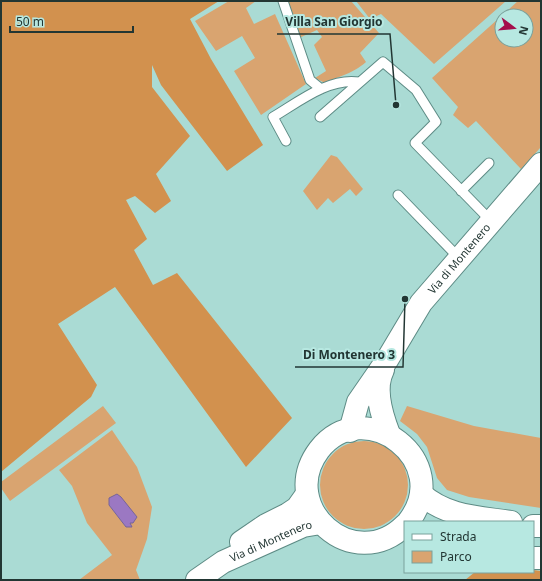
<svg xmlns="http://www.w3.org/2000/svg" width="542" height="581" font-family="'Noto Sans',sans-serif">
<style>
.green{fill:#d9a470;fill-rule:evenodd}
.forest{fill:#d2914e}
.water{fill:#9b78c2;stroke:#776497}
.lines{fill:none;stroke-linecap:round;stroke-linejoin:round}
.service-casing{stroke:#5d8b85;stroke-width:11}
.tertiary-casing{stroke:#5d8b85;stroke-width:24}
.service{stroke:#fff;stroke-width:9}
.tertiary{stroke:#fff;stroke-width:22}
.labels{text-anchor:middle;stroke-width:4;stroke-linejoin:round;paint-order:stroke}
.street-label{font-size:11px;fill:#223633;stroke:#b7e8e1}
.leader{fill:none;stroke:#223633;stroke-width:1.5}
.callout-dot{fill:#223633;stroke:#b7e8e1;stroke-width:1.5}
.callout-label{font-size:12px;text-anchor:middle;font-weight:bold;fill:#223633;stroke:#b7e8e1;stroke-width:4;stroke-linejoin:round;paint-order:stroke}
</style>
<rect width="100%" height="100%" fill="#aadbd4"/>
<path class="green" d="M229,1H256L246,8L254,24L275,14L306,84L261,115L234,71L255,58L242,36L216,51L195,21Z
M285,1H351L379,33L360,53L366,62C352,74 342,75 325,83L315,78L326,71L314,45L322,37L317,30L299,38Z
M356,1H506L434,64L381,14L370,19Z
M518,1H541V147L521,169L476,121L468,128L453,115L458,107L432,78ZM502,16H526V40H502Z
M331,155L337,157L363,189L356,196L350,189L333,203L328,198L317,210L303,191Z
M103,406L116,423L10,501L1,488V482Z
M407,406L474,426L541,438V508L469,497L447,490L437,478L427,447L417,434L400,421Z
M112,430L137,467L152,507L147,539L136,570L140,580H79L112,555L87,523L72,486L59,470ZM109,505L134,514L137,517L126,527Z
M320 485a44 44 0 1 1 88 0a44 44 0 1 1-88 0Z"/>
<path class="forest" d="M1,1H219L190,19L211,59L263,145L227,171L161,85L152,65V87L190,136L156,174L171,201L155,213L135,196L126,200L147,239L134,250L153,285L177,273L292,418L246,467L115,287L58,324L97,385L91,397L1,472Z
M533,570L541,571V580H465L475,572H533Z"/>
<path class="water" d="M117,494L121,497L137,517L133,523H130L132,527H126L109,505V498Z"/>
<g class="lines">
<g class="service-casing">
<path id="service" d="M283,1L310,80L321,89
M320,117L383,62L416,90L436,122L415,143L491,221
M286,141L273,117C297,103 329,77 359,82
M461,191L489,163
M398,195L459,258"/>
</g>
<g class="tertiary-casing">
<g id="tertiary">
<path d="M383,370C373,389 382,416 389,434"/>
<path id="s1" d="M350,431L358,402L387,360L421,303L541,164"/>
<path d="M421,494C447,517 478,517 511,522"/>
<path d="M405,525C354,576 276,507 319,450C364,392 456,462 408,522"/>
<path d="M533,526H541"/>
<path d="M241,542L266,525L288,514L297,508L307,494"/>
<path d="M533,558H541"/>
<path id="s2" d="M197,580L223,562L303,526L321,523"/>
</g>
</g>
<use href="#service" class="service"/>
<use href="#tertiary" class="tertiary"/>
</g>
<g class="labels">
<g class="street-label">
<text dy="4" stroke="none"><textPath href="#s1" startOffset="206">Via di Montenero</textPath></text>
<text dy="4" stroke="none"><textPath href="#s2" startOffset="84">Via di Montenero</textPath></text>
</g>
</g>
<path class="leader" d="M396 105L390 34H277M405 299L403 367H295"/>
<g class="callout-dot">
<circle cx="396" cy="105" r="4"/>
<circle cx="405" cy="299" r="4"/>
</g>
<g class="callout-label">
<text x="334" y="26">Villa San Giorgio</text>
<text x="349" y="359">Di Montenero 3</text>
</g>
<rect width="542" height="581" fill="none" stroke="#223633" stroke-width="4"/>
<rect x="404" y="521" width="130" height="52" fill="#b7e8e1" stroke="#7ba19b"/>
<rect x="412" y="534" width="20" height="6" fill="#ffffff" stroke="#7ba19b"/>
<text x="440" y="541" font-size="12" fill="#223633">Strada</text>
<rect x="412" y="551" width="20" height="12" fill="#d9a470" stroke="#7ba19b"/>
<text x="440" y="561" font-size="12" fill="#223633">Parco</text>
<g transform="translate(514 28) rotate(106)"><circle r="19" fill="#b7e8e1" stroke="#7ba19b"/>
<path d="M0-3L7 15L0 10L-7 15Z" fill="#a40e4b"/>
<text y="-6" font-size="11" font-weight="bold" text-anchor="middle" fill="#223633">N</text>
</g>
<path d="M10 26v6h123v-6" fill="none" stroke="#223633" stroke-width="2"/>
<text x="16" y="26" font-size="12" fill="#223633" stroke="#b7e8e1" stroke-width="3" paint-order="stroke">50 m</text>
</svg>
